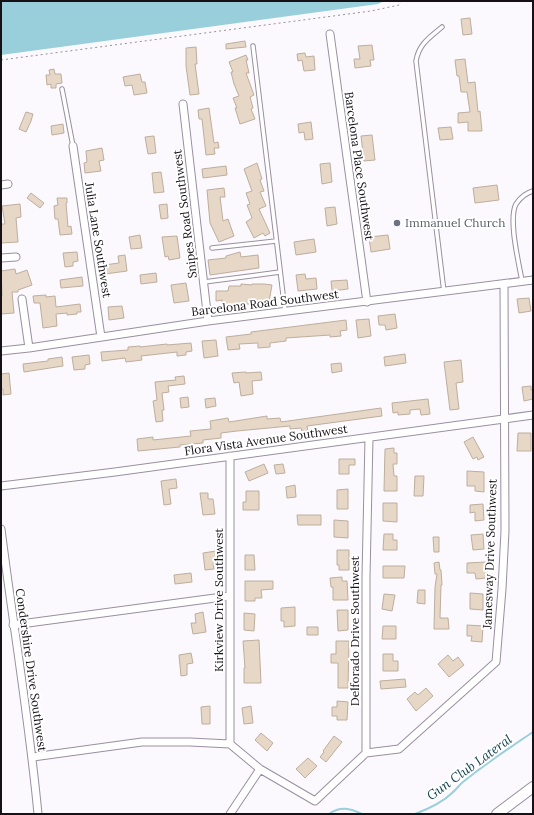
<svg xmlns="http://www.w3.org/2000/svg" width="534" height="815" font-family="Lora,serif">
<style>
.water{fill:#99cfdb}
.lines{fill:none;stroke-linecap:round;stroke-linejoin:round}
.stream{stroke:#99cfdb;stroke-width:2}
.building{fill:#e7d7c7;stroke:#bdae9e}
.lane-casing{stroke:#998fa0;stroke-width:5.5}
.street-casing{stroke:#998fa0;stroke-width:9}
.secondary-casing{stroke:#998fa0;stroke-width:12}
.path{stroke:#949296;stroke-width:1;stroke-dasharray:2 3;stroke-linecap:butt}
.lane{stroke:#fff;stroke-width:3.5}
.street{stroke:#fff;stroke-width:7}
.secondary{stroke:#fff;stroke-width:10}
.worship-dot{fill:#6b7280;stroke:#fff;stroke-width:1.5}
.labels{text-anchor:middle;stroke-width:4;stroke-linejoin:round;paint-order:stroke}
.street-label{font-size:12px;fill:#151117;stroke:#fff}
.worship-label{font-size:12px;fill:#5b616d;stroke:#fff;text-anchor:start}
.water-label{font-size:13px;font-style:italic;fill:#0c3f48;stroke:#fff}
</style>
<rect width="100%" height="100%" fill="#fbf9fd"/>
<path class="water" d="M1,1H384L378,4L1,55Z"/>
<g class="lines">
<path class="stream" d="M329,814C340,806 350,808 362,814
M415,814C428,809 442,803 452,793C456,790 459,785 463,782C485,764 509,748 533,732"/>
</g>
<path class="building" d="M470,18L472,34L463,35L461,19Z
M245,41L246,47L226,49V44Z
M372,45L374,60H370L371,66L355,68L354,59H360L358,46Z
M196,47L197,64H195L199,94L190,95L186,66V48Z
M305,53L306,57L314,56L315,70L304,71L302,60L298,61L297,54Z
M246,55L248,60H246L249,73H246L254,95L250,97L253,108L251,109L255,119L240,124L235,108H237L233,98L239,96L234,84L231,72H233L229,62Z
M465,59L468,83L475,82L478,112L480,111L482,131H468V122L458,123V113L470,112L467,92H461L459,76H457L455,60Z
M54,69L55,74H61L62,83L56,84V88H51V84L47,85L46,75H50L49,70Z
M140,74L142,82H145L147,93L134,95L132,85L125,86L123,77Z
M209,108L214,143L218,142L219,148H214L215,154L206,155L202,119H199L198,110Z
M26,112L33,114L31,121L26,132L19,129Z
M311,122L313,139L305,140L304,132L299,133L298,124Z
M63,124L64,133L52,135L51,126Z
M451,127L453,139L440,140L438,128Z
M372,135L375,160L364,161L361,136Z
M154,136L156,153L148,154L145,137Z
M102,148L104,160L99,161L101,171L85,173L84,163L87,162L86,151Z
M257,163L262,179L260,180L264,191L260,192L266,206L259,209L270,233L265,236L263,233L254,238L246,222L252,218L247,205L250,204L246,193L252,191L244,169Z
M330,163L332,182L322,184L320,164Z
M226,166L227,175L203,178L202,169Z
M161,172L164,192L154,193L152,173Z
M497,185L499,200L475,203L473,188Z
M224,188L225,197H220L223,221L228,219L234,236L219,242L210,223L207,190Z
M31,193L44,203L40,208L27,198Z
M57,198H67V203H66L68,227L71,226L72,234L60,235L58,219H55L54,206L58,205Z
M20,204L21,217L16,218L18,242L1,243V224H5L2,206Z
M167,204L168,218L161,219L159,205Z
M335,207L337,224L327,226L325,208Z
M140,235L142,248L131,249L129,237Z
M388,235L390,249L371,252L369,237Z
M177,236L180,258L169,260L168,256L165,257L162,237Z
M314,239L316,252L296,255L294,242Z
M77,252L78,261L73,262V266L65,267L63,253Z
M240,252L241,257L258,255L259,268L210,275L208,260L226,258V256Z
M125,255L127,271L105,274L104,265L119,263L118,256Z
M15,269L16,274L27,270L32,285L18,290V292H12L14,313L1,314V296H2L1,271Z
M156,273L157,282L141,284L140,275Z
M305,274L306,279L316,278L317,289L298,291L296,275Z
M82,277L83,286L61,288L60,280Z
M347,280L348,289L332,291L331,281Z
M186,283L189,301L174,303L171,285Z
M241,284L252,285V284H264L272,285L269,302L256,300V304H244V305L233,304V307L222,306V300L216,301V291H228L229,286H241Z
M46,295V297L55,296L56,307L80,304L81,312H77V314L67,315V313L56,314L57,326L43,328L40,303H34L33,296Z
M529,298L531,311L519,313L517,299Z
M122,306L124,318L109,320L108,307Z
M395,314L397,328L386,330L385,325H379L378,316Z
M369,319L371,336L358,338L356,320Z
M346,320L347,330L340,331L341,336L330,337V335L286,338V341L270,343V347L258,348V343L239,344L240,349L228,350L226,337L251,334V332Z
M216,340L218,356L204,358L202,341Z
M191,343L192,351L186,352V355L177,356V352L141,356L142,360L126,362L125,358L102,361L101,352L128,350V347L140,346V347L167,344V345Z
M405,354L406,363L385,366L384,357Z
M89,355L90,364L85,365V369L74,370L72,357Z
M62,357L63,366L24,372L23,364L48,361V359Z
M461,360L463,382L456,383L459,409L450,410L444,362Z
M341,363L342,371L332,373L331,364Z
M246,372V373L261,372L262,380L252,381L253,394L241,396L239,382L234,383L232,373Z
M9,373L11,394L3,395V389H1V374Z
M184,376L185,384L168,386L169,392L162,393L164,410H162L163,421L156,422L153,401L157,400L155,382L176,380L175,377Z
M531,386V390H533V399L524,401L522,387Z
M188,397L189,407L181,408L180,398Z
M215,398L216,406L206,408L205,399Z
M428,399L430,414L421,415L420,409L410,410V414L398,415V412L393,413L392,403Z
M381,408L382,416L307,426L308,431H302L301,428L290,429V426L237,431L221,433V438L203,440V443L180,445V447L138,451L137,439L153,437V440L191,436L190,431L211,429L210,421L228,418L229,422L267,416V419L280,418L281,422Z
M518,433H531V451H517Z
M473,437L484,457L478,460L477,457L473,459L464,442Z
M394,448V453H397V464H393L394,476H397V491H384L385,449Z
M339,459H355V465H349V474H339Z
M264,464L268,473L249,481L245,472Z
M283,464L285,473L276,474L274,465Z
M467,471L484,472V492L475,491V486H467Z
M415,476H424L423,496H414Z
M176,479L177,488L169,489L171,504L164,505L161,481Z
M295,485L296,497L287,498L286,487Z
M348,489V509H337V490Z
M246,491H259V510H243V502H246Z
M200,493H208V499H213L215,514L203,515Z
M383,503H397V522L383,521Z
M483,504L484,520L475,521V512L470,513V505Z
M297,515H321V525H298Z
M334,520L348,521V538L334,537Z
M384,534H393V540H397V550H383Z
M483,534L484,549L473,550L471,535Z
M433,537H439V552H434Z
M337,550H349V570H339V565H337Z
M216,551L218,563H213L214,569L205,570L203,553Z
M245,555H254L255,570H245Z
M439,562L440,570H441L442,585H441L440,618H448L449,629H434L435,587L437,574H435L434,563Z
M486,562L487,578L476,579L475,573H467V563Z
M383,566H405L404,578H383Z
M191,573L192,582L175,584L174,575Z
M342,577V581H347L348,600H333V587H331L330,578Z
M245,581H273V589L261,590L262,598H255V601H245Z
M418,590H425V604L417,603Z
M470,593L483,594V610L470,609Z
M384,594L395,595L392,611L382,609Z
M295,607V626L284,627V621H281V608Z
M337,610H348V630L338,631Z
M203,612L206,632L193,634L191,623H196L195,614Z
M244,613L255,614L254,631L244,630Z
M467,625L483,626L482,642L471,641L472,636H467Z
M383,626H396V639H382Z
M307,627H318V635H307Z
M259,640L261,683H244V668H245L243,641Z
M336,641H349L348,688H338V663H331V654H336Z
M191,653L193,663L187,664V675L181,676L179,655Z
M383,654H393V661H398V671H383Z
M448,655L453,661L458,657L464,665L449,677L438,664Z
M405,679L406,687L381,689L380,681Z
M426,688L433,696L416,711L407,699L415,692L418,695Z
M337,701L348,702L347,720H337V716H332V707H337Z
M210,706V724H202L201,707Z
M251,706L253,723L244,724L242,708Z
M261,733L273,743L267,751L255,740Z
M334,736L342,742L326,762L320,757L324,752L323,751Z
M308,758L317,766L305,778L296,769Z"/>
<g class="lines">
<g class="lane-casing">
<path id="lane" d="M442,27C429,38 419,44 416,61L444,292
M253,46L285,311
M62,89L73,146
M212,248L276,241
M522,281C519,264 508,219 516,204C520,198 526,193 533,191
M204,282L280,272"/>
</g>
<g class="street-casing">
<path id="street" d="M330,34L367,302
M183,104L208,321
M73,146L101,337
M1,185L8,184
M1,258L16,257
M22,299L29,348
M1,351L29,348L208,321L533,280
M230,456V744
M1,486L115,472L533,415
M1,529C13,624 29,719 38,814
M13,625L230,596
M366,753L399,749L496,662L502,589L505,531L504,284
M33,757L142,742H190L230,744L260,769L315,801L366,753V577L369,438
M230,814L260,769"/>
</g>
<g class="secondary-casing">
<path id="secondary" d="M497,814L533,787"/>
</g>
<path class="path" d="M1,60L371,11L399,5L401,1"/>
<use href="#lane" class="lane"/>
<use href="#street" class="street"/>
<use href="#secondary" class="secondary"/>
</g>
<circle class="worship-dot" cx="397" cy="223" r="4"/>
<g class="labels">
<g class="street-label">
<text transform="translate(359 166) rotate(82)" y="4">Barcelona Place Southwest</text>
<text transform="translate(185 214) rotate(-97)" y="4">Snipes Road Southwest</text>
<text transform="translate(98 240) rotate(81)" y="4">Julia Lane Southwest</text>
<text transform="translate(265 303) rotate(-7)" y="4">Barcelona Road Southwest</text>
<text transform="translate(266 440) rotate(-8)" y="4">Flora Vista Avenue Southwest</text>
<text transform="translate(490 554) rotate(-88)" y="4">Jamesway Drive Southwest</text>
<text transform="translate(219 600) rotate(-90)" y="4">Kirkview Drive Southwest</text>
<text transform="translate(355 631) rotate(-90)" y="4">Delforado Drive Southwest</text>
<text transform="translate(31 670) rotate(82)" y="4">Condershire Drive Southwest</text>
</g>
<g class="worship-label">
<text x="405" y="227">Immanuel Church</text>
</g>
<g class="water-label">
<text transform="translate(469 767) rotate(-36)" y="5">Gun Club Lateral</text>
</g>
</g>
<rect width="534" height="815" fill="none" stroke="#151117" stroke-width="4"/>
</svg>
